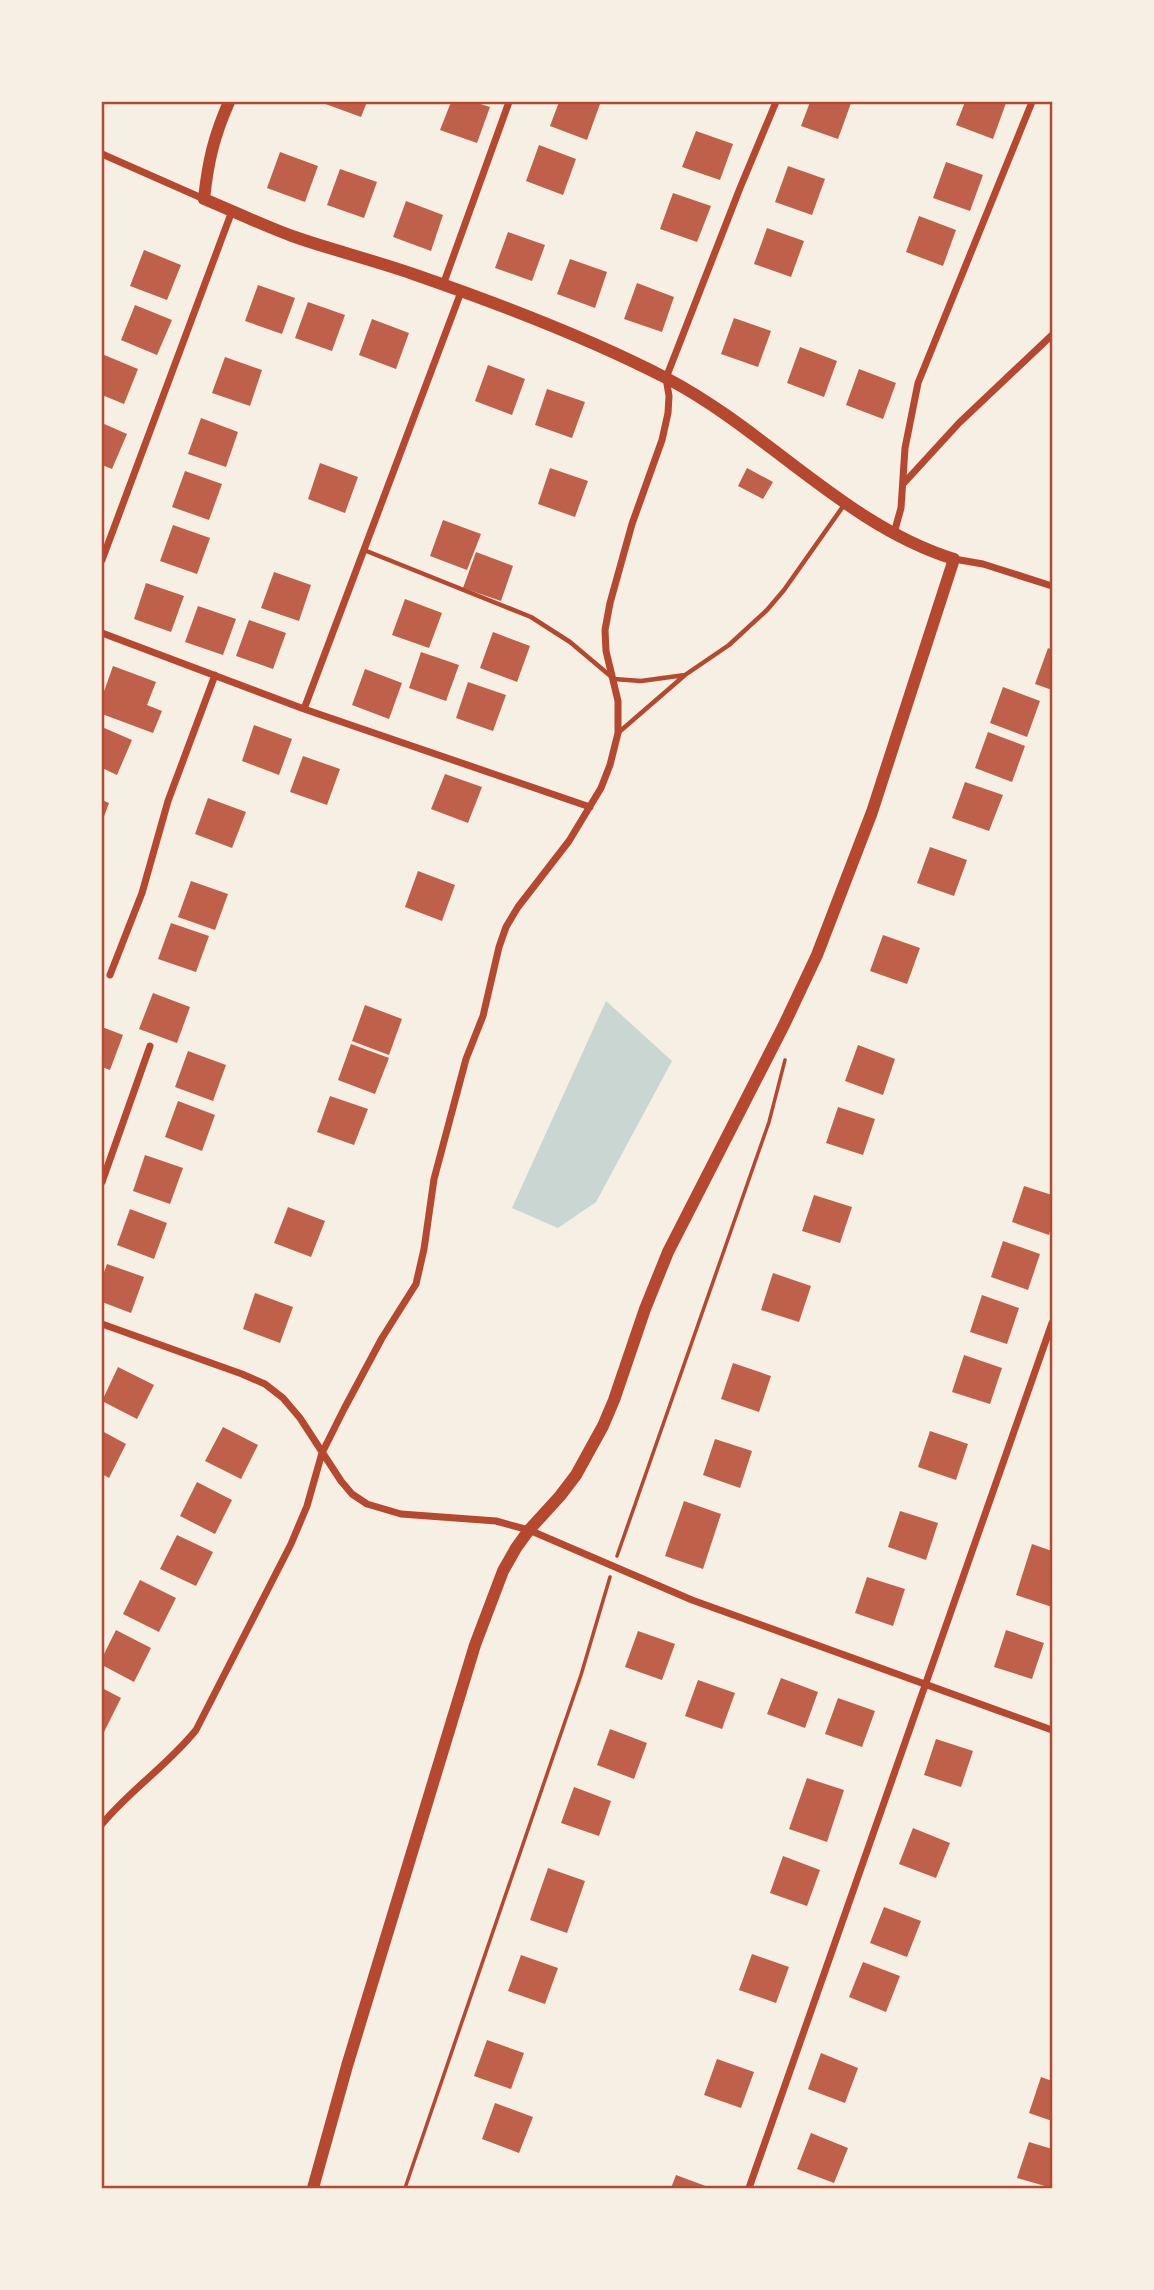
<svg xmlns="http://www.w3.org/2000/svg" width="1154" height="2290" font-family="'Open Sans',sans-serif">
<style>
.water{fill:#c9d6d2}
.building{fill:#bf614a}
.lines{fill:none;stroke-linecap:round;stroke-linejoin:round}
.path{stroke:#b5482f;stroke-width:3.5}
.service{stroke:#b5482f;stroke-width:4.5}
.minor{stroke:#b5482f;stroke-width:7}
.tertiary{stroke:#b5482f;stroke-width:12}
.neatline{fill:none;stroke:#b5482f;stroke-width:2.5}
</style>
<rect width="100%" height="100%" fill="#f6efe4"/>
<path class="water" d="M606,1001L672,1061L596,1202L558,1228L512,1208Z"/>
<path class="building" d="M320,102H367L361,117Z
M451,102H474L490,107L477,143L440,130Z
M559,102H594L600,104L587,140L550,126Z
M810,102L851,103L838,139L801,126Z
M965,102L1006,103L993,139L956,125Z
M696,131L733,144L720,180L682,167Z
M539,145L576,159L563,195L526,181Z
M280,152L318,166L305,202L267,188Z
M946,162L983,175L970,211L933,198Z
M788,166L825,179L812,215L775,202Z
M340,169L377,182L364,218L327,205Z
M673,193L711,206L697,242L660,229Z
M406,201L443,215L431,251L393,237Z
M919,216L956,230L943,266L906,252Z
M767,228L804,241L791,277L754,264Z
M508,232L545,245L532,281L495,268Z
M144,250L181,265L167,300L130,286Z
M570,259L607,272L595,308L557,294Z
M637,283L674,297L662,332L624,319Z
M258,285L295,298L282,334L245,321Z
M308,302L345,315L332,351L295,338Z
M135,305L172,320L157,355L121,340Z
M734,318L771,331L758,367L721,354Z
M372,319L409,333L396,369L359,355Z
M800,347L837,361L824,397L787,383Z
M102,354L138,369L124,404L102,395Z
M225,357L262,370L250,406L212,393Z
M488,365L525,379L512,415L475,401Z
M859,369L896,383L883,419L846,405Z
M547,389L585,402L572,438L535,425Z
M201,418L238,432L226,467L188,454Z
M102,423L127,434L112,469L102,465Z
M320,463L358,477L345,513L308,499Z
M550,468L588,481L575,517L538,504Z
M747,468L773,482L763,499L738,486Z
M185,471L222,484L209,520L172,507Z
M443,520L481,534L467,570L430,556Z
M173,525L210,538L197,574L160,561Z
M476,552L513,566L501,601L463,588Z
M274,572L311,585L299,621L261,608Z
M146,583L184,596L171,632L134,619Z
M405,599L442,613L429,648L392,635Z
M198,606L236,619L223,655L185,642Z
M249,620L286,633L273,669L236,656Z
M493,632L530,646L517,682L480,668Z
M1048,648L1052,650V690L1035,684Z
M421,652L459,665L446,701L409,688Z
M113,666L156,682L147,705L162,711L153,733L102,714V697Z
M365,669L402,683L389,719L352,705Z
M468,682L506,695L493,731L456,718Z
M1003,687L1040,701L1027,737L990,723Z
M254,725L292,739L279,775L242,761Z
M102,727L132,740L117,775L102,768Z
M988,732L1025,746L1012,782L975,768Z
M303,756L340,769L327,805L290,792Z
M445,774L482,787L468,823L431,809Z
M965,782L1003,795L989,831L952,818Z
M208,798L246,812L232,848L195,834Z
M102,800L109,803L102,822Z
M930,847L967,860L954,896L917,883Z
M418,871L455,885L442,921L405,907Z
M191,881L228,894L215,930L178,917Z
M171,923L209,936L196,972L158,959Z
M883,935L920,948L907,984L870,971Z
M153,993L190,1007L177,1043L139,1029Z
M365,1005L402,1019L389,1055L352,1041Z
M102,1027L123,1035L110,1070L102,1067Z
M351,1044L389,1058L375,1094L338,1080Z
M858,1045L895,1059L883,1095L845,1081Z
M188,1051L226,1065L213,1101L175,1087Z
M330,1096L368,1109L354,1145L317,1132Z
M178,1101L215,1115L202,1151L165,1137Z
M838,1107L875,1119L863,1155L826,1143Z
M145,1155L183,1168L170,1204L133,1191Z
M1024,1186L1052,1195V1225L1049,1235L1012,1222Z
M814,1195L852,1207L840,1243L802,1231Z
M288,1207L325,1221L311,1257L274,1243Z
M130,1209L167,1223L154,1259L117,1245Z
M1003,1241L1040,1254L1028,1290L991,1277Z
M107,1264L144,1277L131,1313L102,1302V1278Z
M773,1273L811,1286L799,1322L761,1310Z
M255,1293L293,1307L280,1343L243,1329Z
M982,1295L1019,1308L1007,1344L970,1332Z
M964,1355L1002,1368L990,1404L952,1392Z
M733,1363L771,1376L759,1412L721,1399Z
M118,1367L154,1385L137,1419L102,1401Z
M223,1427L258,1445L241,1479L205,1461Z
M102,1431L126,1444L109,1478L102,1474Z
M930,1431L968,1444L956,1480L918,1467Z
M715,1439L752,1451L740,1488L703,1475Z
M197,1482L232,1500L215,1534L180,1516Z
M684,1501L721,1514L703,1569L665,1556Z
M900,1511L938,1523L926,1560L888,1547Z
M177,1535L213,1552L196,1586L160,1569Z
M1032,1544L1052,1551V1607L1016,1595Z
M867,1577L905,1589L893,1626L855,1613Z
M140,1580L176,1598L159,1632L123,1614Z
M116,1630L151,1648L134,1682L102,1665V1658Z
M1006,1630L1044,1643L1032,1679L994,1667Z
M638,1631L675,1644L662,1680L625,1667Z
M781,1678L818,1692L805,1728L767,1714Z
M698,1680L735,1693L722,1729L685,1716Z
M102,1688L121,1698L104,1732L102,1731Z
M838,1698L875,1711L862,1747L825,1734Z
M610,1729L647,1743L634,1779L597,1765Z
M936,1739L973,1751L961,1787L924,1775Z
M807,1778L844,1790L827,1842L789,1829Z
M574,1787L611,1801L599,1836L561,1823Z
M913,1828L950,1843L936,1878L899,1864Z
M783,1856L820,1870L807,1906L770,1893Z
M548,1868L585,1881L567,1933L530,1920Z
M884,1907L921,1921L907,1957L870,1943Z
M752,1954L789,1967L776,2003L739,1990Z
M521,1955L558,1968L545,2004L508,1991Z
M863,1962L900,1976L886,2012L849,1997Z
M487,2040L524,2053L511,2089L474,2076Z
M821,2053L858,2068L845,2103L808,2089Z
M717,2059L754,2072L741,2108L704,2095Z
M1041,2077L1052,2081V2121L1029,2113Z
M495,2103L533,2117L519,2153L482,2139Z
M811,2133L848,2148L834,2183L797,2169Z
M1029,2142L1052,2149V2188L1017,2178Z
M676,2175L711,2188H671Z"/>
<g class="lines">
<path class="path" d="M617,1556L769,1122L785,1060
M405,2188L581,1675L610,1577"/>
<path class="service" d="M364,550L531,617L570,642L614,679L641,681L685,675
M618,733L685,675L729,645L767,610L784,590L844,505"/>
<path class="minor" d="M102,154L204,199
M443,285L509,102
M904,483L959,423L1052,335
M894,533L901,508L905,448L918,383L1032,102
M954,559L983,564L1052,586
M102,560L232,211
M102,633L304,709L590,807
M304,709L461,292
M110,975L142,893L168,801L215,675
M102,1182L150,1046
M102,1324L242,1374L265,1384L283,1398L300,1418L341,1481L352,1494L367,1504L401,1514L496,1521L529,1530L692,1600L1052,1730
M102,1824C131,1789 168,1765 196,1730L291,1544L307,1506L322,1453L344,1409L382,1338L416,1284L424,1249L434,1179L466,1059L483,1016L499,947L506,927L518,907L569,841L601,788L610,765L618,733V701L606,651L605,630L610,603L632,524L662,440L668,413L669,396L666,378L740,188L776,102
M749,2188L1052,1323"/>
<path class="tertiary" d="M229,102C214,136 208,161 204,199C233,211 262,225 292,236C332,250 373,260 413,274C500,304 587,337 668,379C767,431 847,526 954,559L872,812L817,955L784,1025L668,1252L645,1309L614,1400L603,1426L576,1475L560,1496L529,1530L516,1548L503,1571L475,1645L347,2066L313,2188"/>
</g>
<rect width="1154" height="2290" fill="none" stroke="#f6efe4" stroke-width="206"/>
<rect x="103" y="103" width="948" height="2084" class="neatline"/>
</svg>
